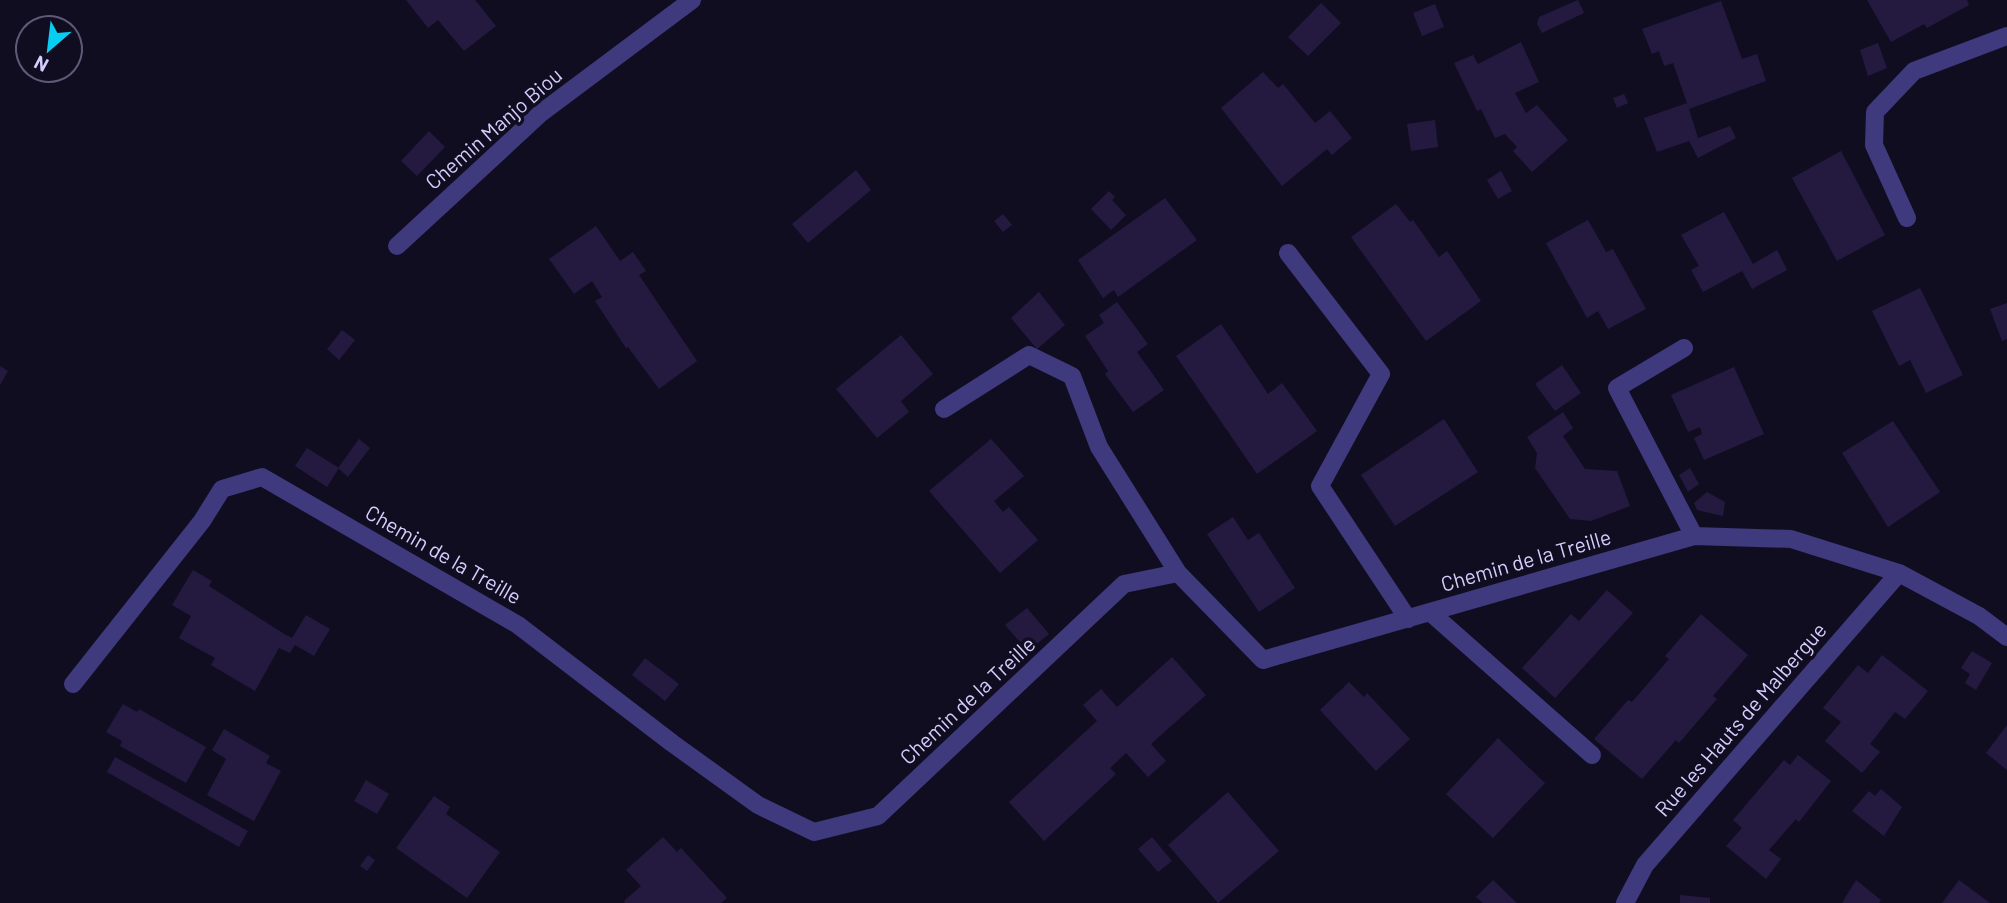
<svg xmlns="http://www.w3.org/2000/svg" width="2007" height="903" font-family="Barlow,sans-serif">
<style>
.building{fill:#241a40}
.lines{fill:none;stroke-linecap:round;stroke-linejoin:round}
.minor{stroke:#3f397e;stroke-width:18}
.labels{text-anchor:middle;stroke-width:7;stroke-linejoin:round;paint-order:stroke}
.street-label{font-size:21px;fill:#d5cdfe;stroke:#110d20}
</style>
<rect width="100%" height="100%" fill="#110d20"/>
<path class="building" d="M406,0H475L496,26L464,51L438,20L428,28Z
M1578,0L1584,13L1542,33L1537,24L1539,17Z
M1867,0H1967L1969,5L1927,28L1924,24L1891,42Z
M1721,1L1742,59L1757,54L1766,81L1689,109L1698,138L1730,126L1736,138L1698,158L1689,141L1657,152L1644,118L1687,103L1673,63L1664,66L1659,51L1652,54L1642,29Z
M1321,3L1341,23L1308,56L1288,37Z
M1435,4L1444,27L1422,36L1413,13Z
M1521,42L1539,82L1515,93L1526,113L1537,105L1568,140L1532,172L1513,151L1517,147L1505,134L1495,138L1481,109L1477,111L1454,63L1473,55L1478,64Z
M1878,43L1887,68L1868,76L1860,50Z
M1263,72L1278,88L1283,84L1315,123L1330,111L1352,138L1332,155L1327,149L1282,186L1221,108Z
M1624,94L1628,103L1617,108L1613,98Z
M1435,120L1438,147L1411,151L1407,124Z
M429,131L445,147L417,176L401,161Z
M1841,151L1885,235L1837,261L1792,178Z
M856,170L871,190L808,243L792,224Z
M1501,171L1512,191L1498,199L1487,180Z
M1109,191L1115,197L1112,200L1126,215L1111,230L1091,209Z
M1165,198L1197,240L1118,297L1114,290L1103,298L1078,260Z
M1396,204L1410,222L1413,220L1439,257L1447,251L1481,301L1426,341L1351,237Z
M1724,212L1753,264L1777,250L1787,270L1752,289L1742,271L1703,292L1691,270L1699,266L1681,235Z
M1003,214L1012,225L1003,232L994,221Z
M1588,220L1606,252L1613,249L1646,309L1608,329L1598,311L1587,318L1546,243Z
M596,226L620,261L633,252L646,271L639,275L697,361L659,389L628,347L626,348L595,301L602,297L592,281L574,294L549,259Z
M1920,288L1963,375L1926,393L1910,360L1899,366L1872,311Z
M1039,292L1065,325L1037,349L1011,318Z
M1117,302L1148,344L1137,352L1164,390L1133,412L1105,374L1108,371L1085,336L1104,323L1099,315Z
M2007,303V339L2002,341L1990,309Z
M1221,324L1268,394L1282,383L1317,431L1257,474L1176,356Z
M342,330L355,340L339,360L327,349Z
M901,335L933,374L901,401L909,412L877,438L836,389Z
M1562,365L1581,393L1555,411L1535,384Z
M0,366L8,371L0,385Z
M1734,367L1764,434L1704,460L1694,438L1702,434L1700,427L1688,432L1671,395Z
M1563,412L1573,428L1563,436L1585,469L1617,471L1630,506L1591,521L1570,519L1535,468L1537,453L1527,437Z
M1444,419L1478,472L1395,526L1361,475Z
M1893,421L1940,492L1888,527L1842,453Z
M359,439L370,448L348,477L338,468Z
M991,439L1024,476L994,501L1003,512L1009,507L1038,540L1000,573L929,491Z
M307,448L339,468L327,487L295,466Z
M1690,468L1699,484L1688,492L1679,475Z
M1707,492L1725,502L1723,516L1697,510L1694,503Z
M1233,517L1248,540L1259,533L1295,588L1259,612L1207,534Z
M193,570L212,581L209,586L286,635L292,638L306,615L330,629L314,656L295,645L290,653L279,648L255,691L211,665L215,658L179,638L191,616L172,605Z
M1607,590L1633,613L1555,698L1522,668L1571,614L1579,621Z
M1027,608L1049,634L1028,651L1005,625Z
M1701,614L1748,655L1713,696L1717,699L1679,743L1676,740L1642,779L1594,739L1628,700L1632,702L1669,659L1665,656Z
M1972,651L1992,663L1976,690L1965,683L1970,674L1961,668Z
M1882,655L1928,691L1905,719L1895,712L1870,744L1880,752L1862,773L1825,741L1841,722L1823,708L1858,665L1868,673Z
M1172,657L1206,695L1151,744L1166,761L1148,777L1126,753L1110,768L1116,774L1044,841L1009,802L1097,721L1083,705L1101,689L1117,707Z
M645,658L679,684L665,701L632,675Z
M1349,682L1364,697L1367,693L1410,739L1376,771L1320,710Z
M123,704L137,712L139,709L206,747L186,783L120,746L122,741L106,732Z
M2007,725V770L1986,753Z
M224,729L270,756L266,763L281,771L254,821L207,795L226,759L212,750Z
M1498,738L1545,783L1493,838L1446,794Z
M1798,755L1831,781L1799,822L1796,819L1769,850L1781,859L1766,879L1726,846L1742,828L1733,820L1784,760L1790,765Z
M115,757L248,831L239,847L107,772Z
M366,780L389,794L377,814L354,801Z
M1881,789L1902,807L1884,836L1852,811L1869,791L1875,796Z
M1228,792L1279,851L1218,903L1168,845Z
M434,796L450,807L446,814L500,852L467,898L396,848Z
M663,837L677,852L681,848L727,898L721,903H625L624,901L641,886L626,870Z
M1152,837L1172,861L1158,872L1138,849Z
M368,855L375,860L367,871L360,866Z
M1493,880L1517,903H1483L1476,897Z
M1856,880L1881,900L1879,903H1842Z
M1959,880L1990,903H1942Z
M1680,895L1710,898V903H1680Z"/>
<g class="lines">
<path class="minor" d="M1907,218L1874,145L1875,112L1914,71L2007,36
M397,246L541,113L692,0
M1288,253L1381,374L1320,486L1408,619
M1684,348L1617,388L1694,536
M944,409L1029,355L1072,376L1099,447L1178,573
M1430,612L1592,755
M73,684L202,521L222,489L262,477L518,625L672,743L758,805L814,832L878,816L1124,584L1178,573L1263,660L1694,536L1791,539L1899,573L1979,616L2007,637
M1625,903L1645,865L1899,573"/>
</g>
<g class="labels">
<g class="street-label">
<text transform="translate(494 129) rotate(-41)" y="7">Chemin Manjo Biou</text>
<text transform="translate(443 555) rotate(30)" y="7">Chemin de la Treille</text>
<text transform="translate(1526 561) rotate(-16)" y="7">Chemin de la Treille</text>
<text transform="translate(968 701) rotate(-43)" y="7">Chemin de la Treille</text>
<text transform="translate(1741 720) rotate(-49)" y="7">Rue les Hauts de Malbergue</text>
</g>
</g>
<g transform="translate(49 49) rotate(208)"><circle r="33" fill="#110d20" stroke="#5f5a79" stroke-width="2"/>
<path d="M0-5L12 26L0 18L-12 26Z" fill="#05cef2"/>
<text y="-10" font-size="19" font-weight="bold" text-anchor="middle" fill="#d5cdfe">N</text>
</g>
</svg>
